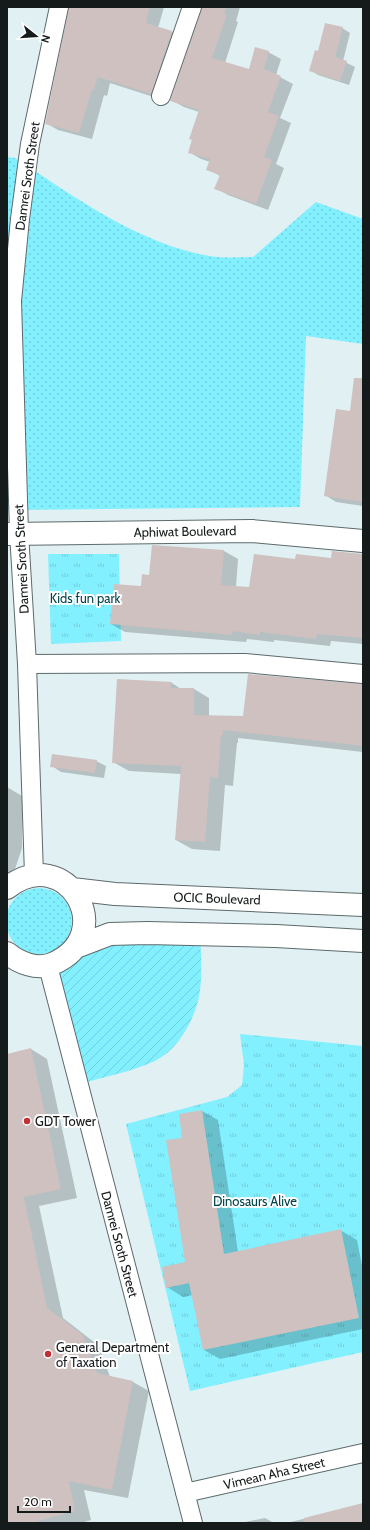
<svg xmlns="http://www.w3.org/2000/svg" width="370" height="1530" font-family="Cabin,sans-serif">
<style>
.grass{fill:url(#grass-dots)}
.park{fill:url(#park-tufts)}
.garden{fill:url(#garden-furrows)}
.shadow{fill:#0003}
.building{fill:#cfc1c0}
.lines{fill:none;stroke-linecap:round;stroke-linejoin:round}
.street-casing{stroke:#5d6a6c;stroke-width:20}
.secondary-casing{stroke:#5d6a6c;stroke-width:24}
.street{stroke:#fff;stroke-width:18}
.secondary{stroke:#fff;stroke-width:22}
.poi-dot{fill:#c03131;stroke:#fff;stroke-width:1.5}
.labels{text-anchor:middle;stroke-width:4;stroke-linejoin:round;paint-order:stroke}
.street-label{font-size:13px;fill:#151a1b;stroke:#fff}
.park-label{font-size:13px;fill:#03444b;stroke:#fff}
.poi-label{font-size:13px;fill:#151a1b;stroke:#fff;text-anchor:start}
</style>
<defs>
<pattern id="grass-dots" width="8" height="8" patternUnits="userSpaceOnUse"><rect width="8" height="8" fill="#83f0ff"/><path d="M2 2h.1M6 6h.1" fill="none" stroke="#70cdda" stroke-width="1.8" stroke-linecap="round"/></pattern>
<pattern id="park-tufts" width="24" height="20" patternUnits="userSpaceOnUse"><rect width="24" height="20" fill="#83f0ff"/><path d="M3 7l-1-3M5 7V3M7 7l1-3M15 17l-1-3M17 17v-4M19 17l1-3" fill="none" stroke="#70cdda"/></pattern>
<pattern id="garden-furrows" width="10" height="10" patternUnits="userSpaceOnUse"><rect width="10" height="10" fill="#83f0ff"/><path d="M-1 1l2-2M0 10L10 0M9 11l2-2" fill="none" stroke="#70cdda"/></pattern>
</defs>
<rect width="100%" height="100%" fill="#e1f0f2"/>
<path class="grass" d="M7,157L15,158C75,197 144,248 217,257C228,258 241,257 253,257L316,202L363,219V344L306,336L300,507L7,510Z
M6 921a33 33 0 1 1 66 0a33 33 0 1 1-66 0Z"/>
<path class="park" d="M48,554H119L121,641L51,644Z
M240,1034L363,1046V1352L190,1391L126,1124L227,1097L242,1085L244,1065Z"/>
<path class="garden" d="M200,934C201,954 203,982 198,1001C192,1024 177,1050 155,1061C131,1072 104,1077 79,1084L48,966L76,947Z"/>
<path class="shadow" d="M70,7H164L158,28L172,32L184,39L163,100L110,83L107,96L104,95L92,139L58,130L46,123Z
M203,7H240L236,21L238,22L225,63L250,71L268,52L281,59L276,75L293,84L280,118L291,123L276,164L284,168L268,210L228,195L216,188L220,176L208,169L210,162L201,159L189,152L199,112L184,107L171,100Z
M342,28L350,33L343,61L355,67L349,85L318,75L310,70L319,53Z
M363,388V506L336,502L325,495L351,412Z
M158,546L224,551L238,559L236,587L250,588L296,560L332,559L363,555V644L331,641L330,646L274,640V642L247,639L246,642L125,632L111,624L150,576Z
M172,683L181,689H194L209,698V717H244L363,686V752L238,738V743H237L233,786L225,785L220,851L192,849L176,840L181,774L129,771L113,762Z
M96,761L106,766L104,778L61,772L52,766Z
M7,787L22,796V848L15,869L7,876Z
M31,1049L47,1059L77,1198L39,1206L63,1318L99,1346L110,1377L133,1382L149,1391L128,1498L84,1490L91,1520L81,1523H7V1055Z
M202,1111L218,1120L238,1252L340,1230L357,1240L363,1271V1329L220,1359L204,1350L193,1295L183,1297L167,1287L186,1263L183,1139Z
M363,1505V1523H286Z
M265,1518L274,1523H240Z"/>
<path class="building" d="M69,7H150L146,23L172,31L151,94L98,77L94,90L92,89L79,133L45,124Z
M202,7H226L224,14H227L212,58L249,69L255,47L269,51L264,69L281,76L268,112L279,116L264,157L272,160L256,204L214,189L220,175L206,170L210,159L188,153L192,140L189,139L199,110L170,101Z
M325,23L343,27L335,57L347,61L340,81L309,71L315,50L318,51Z
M354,378H363V502L324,496L336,409L350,411Z
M152,545L224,550L221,585L249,587L254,554L295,559L296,554L331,558L332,551L363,554V638L317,634L316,639L260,632V635L233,631L232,635L110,624L114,584L141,586L142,574L149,575Z
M248,674L363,684V746L223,730V735H221L218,778L210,777L205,842L175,840L181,766L112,763L117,679L172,682L171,688H194V715L243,716Z
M52,754L97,760L95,773L50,767Z
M31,1048L61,1189L24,1197L47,1308L83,1335L97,1373L133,1381L112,1490L69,1481L75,1511L31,1523H7V1054Z
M202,1110L224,1254L341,1229L359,1318L203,1350L189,1283L166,1288L162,1267L185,1262L166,1140L182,1138L179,1114Z
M363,1503V1523H304V1518Z"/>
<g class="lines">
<g class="street-casing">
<path id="street" d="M161,96L192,7
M27,664L245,663L363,674
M34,875L27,664L19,533L12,301L20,219L30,144L59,7
M48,966L193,1523
M185,1493L363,1453"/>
</g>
<g class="secondary-casing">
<path id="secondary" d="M7,534L252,531L363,541
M7,888C66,841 121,935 52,964C37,970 19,963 7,953
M72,889L115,894L363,905
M76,947L110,934L147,933L276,936L363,941"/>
</g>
<use href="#street" class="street"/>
<use href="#secondary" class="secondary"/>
</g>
<g class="poi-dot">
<circle cx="27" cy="1121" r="4"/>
<circle cx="48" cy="1354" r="4"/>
</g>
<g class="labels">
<g class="street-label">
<text transform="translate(27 176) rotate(-82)" y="5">Damrei Sroth Street</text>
<text transform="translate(185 531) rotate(-1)" y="5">Aphiwat Boulevard</text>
<text transform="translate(21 559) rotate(-93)" y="5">Damrei Sroth Street</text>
<text transform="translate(217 898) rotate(2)" y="5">OCIC Boulevard</text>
<text transform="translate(120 1244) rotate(75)" y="5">Damrei Sroth Street</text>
<text transform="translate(274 1473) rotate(-13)" y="5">Vimean Aha Street</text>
</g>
<g class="park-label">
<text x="85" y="603">Kids fun park</text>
<text x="255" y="1206">Dinosaurs Alive</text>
</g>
<g class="poi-label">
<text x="35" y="1126">GDT Tower</text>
<text x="56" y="1352">General Department<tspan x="56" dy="15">of Taxation</tspan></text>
</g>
</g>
<rect width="370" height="1530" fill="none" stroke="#151a1b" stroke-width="16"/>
<g transform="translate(36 36) rotate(107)" stroke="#ffffff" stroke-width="3" paint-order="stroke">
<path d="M0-3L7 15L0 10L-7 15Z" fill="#151a1b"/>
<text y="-6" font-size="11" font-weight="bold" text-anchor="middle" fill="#151a1b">N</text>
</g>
<path d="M18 1506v6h52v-6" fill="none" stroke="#151a1b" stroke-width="2"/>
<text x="24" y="1506" font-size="12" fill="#151a1b" stroke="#ffffff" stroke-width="3" paint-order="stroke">20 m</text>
</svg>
